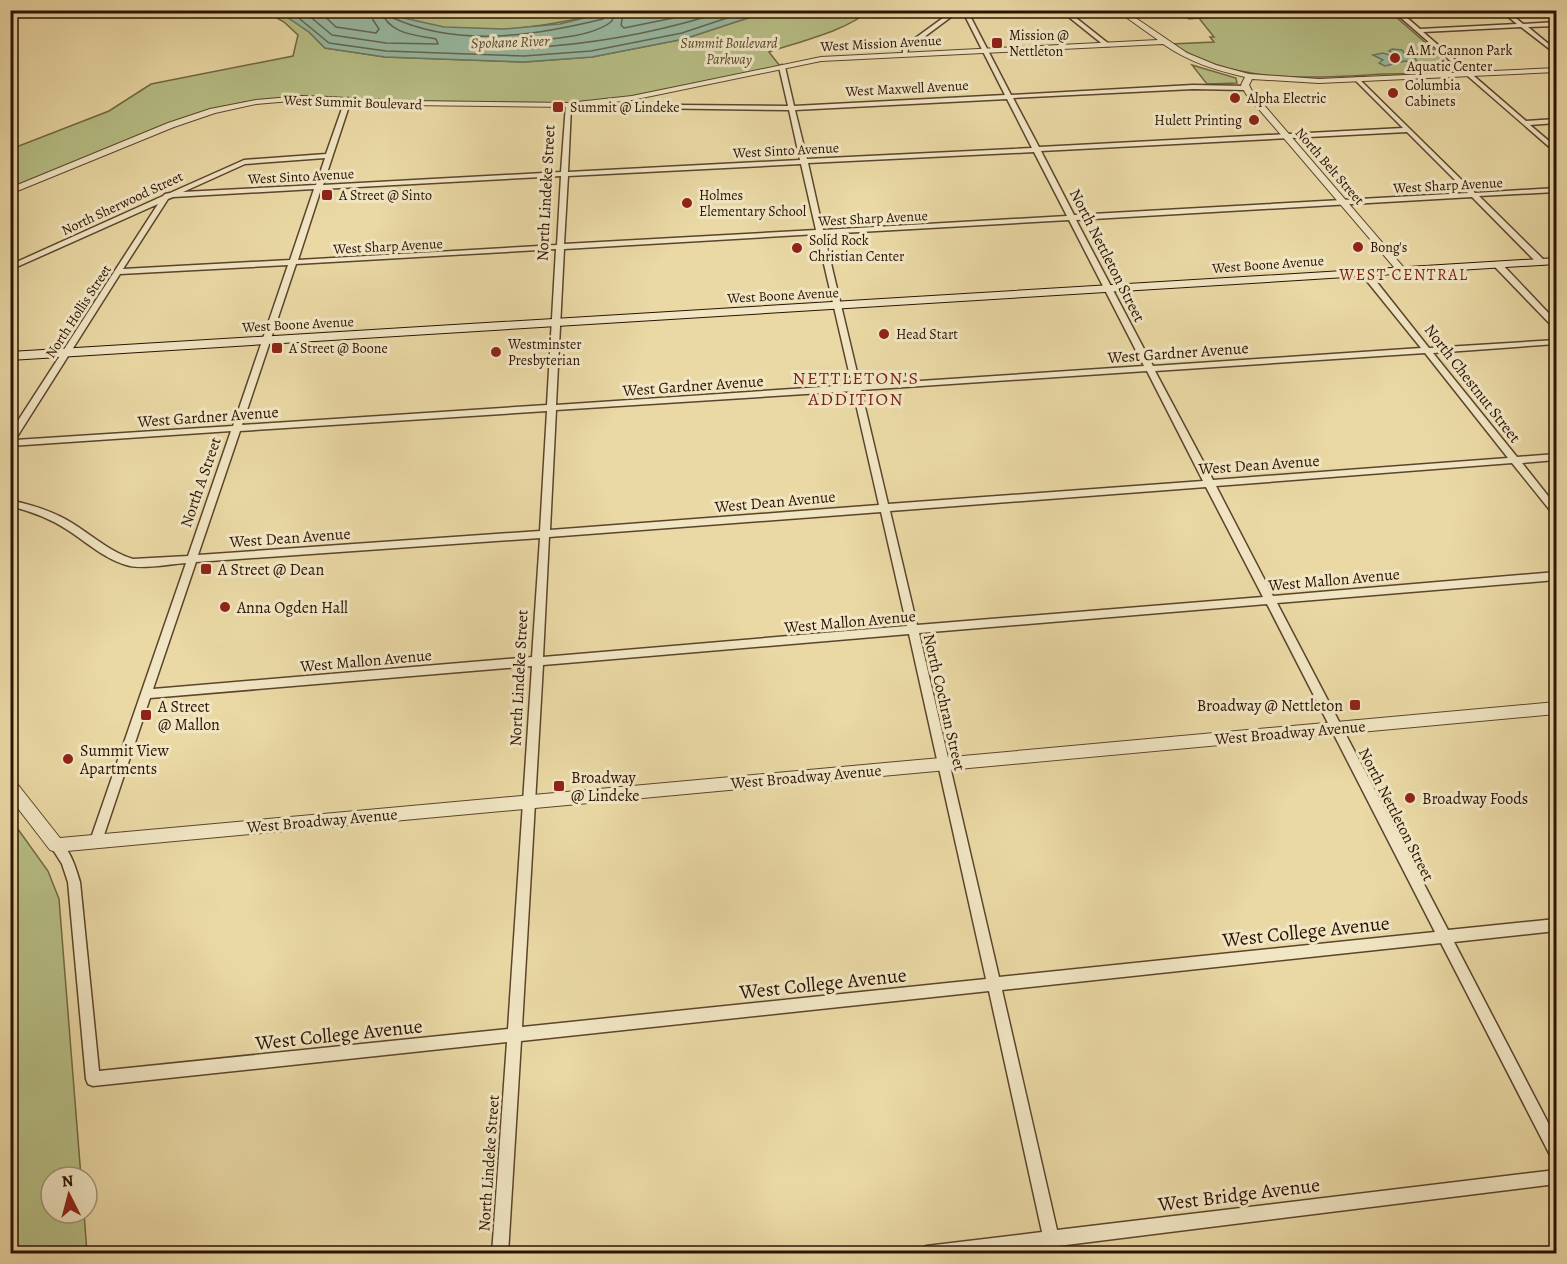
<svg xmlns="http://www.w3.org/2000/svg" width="1567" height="1264" font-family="Alegreya,serif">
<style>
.green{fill:#b7bf86;stroke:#726844;stroke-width:1.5}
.water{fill:#98baa3;stroke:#6d7763;stroke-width:1.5}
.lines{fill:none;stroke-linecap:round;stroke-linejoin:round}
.shore{stroke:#626653;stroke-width:1.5}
.minor-casing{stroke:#5c442c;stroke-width:3}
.tertiary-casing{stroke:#5c442c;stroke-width:2}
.secondary-casing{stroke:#2c1203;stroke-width:2}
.minor{fill:#f1e6c4;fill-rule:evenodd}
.tertiary{fill:#f1e6c4;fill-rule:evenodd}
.secondary{fill:#f1e6c4;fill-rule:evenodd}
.poi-dot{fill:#8f2418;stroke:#f1e6c4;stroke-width:2}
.labels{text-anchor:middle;stroke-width:6;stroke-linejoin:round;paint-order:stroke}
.far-poi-label{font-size:14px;fill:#2c1203;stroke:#f1e6c4;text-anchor:start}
.far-park-label{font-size:14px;font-style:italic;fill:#56462a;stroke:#f1e6c4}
.far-street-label{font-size:14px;fill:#2c1203;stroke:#f1e6c4}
.far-water-label{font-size:15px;font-style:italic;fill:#524d3b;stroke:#f1e6c4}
.street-label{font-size:16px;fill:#2c1203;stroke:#f1e6c4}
.far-quarter-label{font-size:16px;letter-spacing:1.5px;fill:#7a1f14;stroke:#f1e6c4}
.poi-label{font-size:16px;fill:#2c1203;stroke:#f1e6c4;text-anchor:start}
.neighbourhood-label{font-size:18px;letter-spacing:1.5px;fill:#7a1f14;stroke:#f1e6c4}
.near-street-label{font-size:20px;fill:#2c1203;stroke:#f1e6c4}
</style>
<rect width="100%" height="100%" fill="#ead9a5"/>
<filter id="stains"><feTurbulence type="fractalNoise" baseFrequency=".00333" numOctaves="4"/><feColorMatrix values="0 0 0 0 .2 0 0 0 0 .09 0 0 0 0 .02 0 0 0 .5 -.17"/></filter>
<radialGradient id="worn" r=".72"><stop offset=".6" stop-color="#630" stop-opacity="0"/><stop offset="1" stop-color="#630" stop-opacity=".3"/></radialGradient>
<path class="green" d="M265,11H279L309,32L325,48L385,57L524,62L592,57L684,39L769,11H868C849,30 795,43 769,52L780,66L622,98L569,103L396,101L318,96L245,102L180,119L11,188V149L109,111L151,84L293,56L298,35L284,22Z
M390,11H612C548,27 450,45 390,11Z
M1352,11H1389L1457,70C1433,75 1407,73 1383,74C1312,78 1234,85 1172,44L1214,42L1210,37H1214L1198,17Z
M1192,65L1236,78L1237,83L1207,84Z
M10,818L48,871L59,899L81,1177H51V1213H84L87,1253H11Z"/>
<path class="water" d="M278,11H390L404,18L444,27L504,29L560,24L612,11H769L684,39L592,57L524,62L385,57L325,48L309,32Z
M1392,49L1402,50L1406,55H1413L1418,63L1405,61L1385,66L1379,63L1383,60L1373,55L1383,53L1398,58V56L1389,51Z"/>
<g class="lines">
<path class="shore" d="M289,10L329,43L386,51L524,56L591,51L682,33L751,10
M302,10L332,35L386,43L438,44L436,39C415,35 388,34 381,10
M318,10L336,27L376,33L379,29L373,20L372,10
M389,10L391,17C457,48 534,36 603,19L607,10
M615,10L612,21C591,39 542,39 514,42L511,46C524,51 538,47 552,46C612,41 670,29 728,10
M624,10L621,25L624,28L678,17L699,10"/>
<g class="minor-casing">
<path id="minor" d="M949,10H954L951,17L908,49L907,55H903V47L947,15Z
M962,10H967L1011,95L1193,85L1246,86L1249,88L1246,90L1193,89L1013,98L1039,147L1403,128L1355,80V78L1357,77L1475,193L1556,188V192L1479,196L1544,260V264H1538L1472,197L1076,220L1153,366L1421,348L1362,275V271H1368L1429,348L1556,340V344L1433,353L1517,457L1556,454V460L1522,463L1556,506V515L1553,514L1512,463L1216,486L1273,596L1556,572V580L1277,603L1448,930L1556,919V931L1454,942L1556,1138V1159L1551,1157L1441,943L1002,990L1057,1230L1556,1170V1184L993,1254H918L921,1249L926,1246L1042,1232L989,991L521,1041L508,1254H492L507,1042L93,1086L88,1084L86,1079L68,882L62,864L50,845L52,841L56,840C70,846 76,869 80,882L99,1071L508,1029L532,666L150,698L102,841L100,845L96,846L92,845L90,841L186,563C170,564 145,569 130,566C105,560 87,542 66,529C49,518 30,511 10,506V500C32,505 53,511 72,523C93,536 110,552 133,559L188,556L231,431L10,446V433L158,204L10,270V265L163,196L165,194L170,193L244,160L326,154L345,100L348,98L351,100L323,185L561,172L566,104L788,106L779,67L782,65L785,67L794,106L1005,95ZM1007,99L1032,148L807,159L795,110ZM571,107L789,110L800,160L568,172ZM1407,132L1468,193L1074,215L1041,151ZM1034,152L1067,216L823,230L808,163ZM325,158L316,185L183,192L245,164ZM801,164L816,230L564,244L568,176ZM561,176L557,245L298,260L321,189ZM314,189L290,260L123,269L168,199L173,197ZM1069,220L1144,366L860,385L824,234ZM817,234L852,385L556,405L564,249ZM556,249L547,405L242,425L296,264ZM288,265L233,426L15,440L120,274ZM1425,353L1508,458L1213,480L1155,371ZM1147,371L1203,481L888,504L861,390ZM853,391L879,505L550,530L556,410ZM547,411L540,531L198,555L240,431ZM1206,487L1263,597L917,625L890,511ZM881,512L907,626L543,657L549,537ZM540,538L532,657L153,689L196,562ZM1267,604L1435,932L999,977L919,633ZM909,634L986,979L522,1027L543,665Z
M1060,10H1066L1109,44V46H1105Z
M1274,10H1323L1189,18L1186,16L1189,14Z
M1392,10H1398L1420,29L1517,24L1500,10H1506L1523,24L1556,22V26L1528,27L1556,50V54L1521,27L1423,32L1526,121L1556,119V123L1530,125L1556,147V152L1554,151Z
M1495,263H1501L1556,321V327H1553L1495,267Z"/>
</g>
<g class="tertiary-casing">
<path id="tertiary" d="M1116,10H1124L1187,53L1216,65L1249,74L1319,79L1556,68V72L1319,83L1252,79L1249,85L1252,91L1405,269L1407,271L1402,274L1399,273L1246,94L1241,85L1245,77C1215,70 1189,62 1163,44L821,61L632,100L568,107L405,105L302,100L256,104L215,113L174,127L10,194V188L168,123L210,109L256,100L302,96L405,101L568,103L632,96L821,57L1158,40Z
M1556,702V714L56,852L50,850L10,798V780L15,781L60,838Z"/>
</g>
<g class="secondary-casing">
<path id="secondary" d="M1556,258V264L10,360V352Z"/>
</g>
<use href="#minor" class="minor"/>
<use href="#tertiary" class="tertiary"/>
<use href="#secondary" class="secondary"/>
</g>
<g class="poi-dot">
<rect x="991" y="37" width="12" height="12" rx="3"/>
<circle cx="1395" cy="58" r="6"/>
<circle cx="1393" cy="93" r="6"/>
<circle cx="1235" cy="98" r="6"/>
<rect x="552" y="101" width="12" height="12" rx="3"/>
<circle cx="1254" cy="120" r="6"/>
<rect x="321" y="189" width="12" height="12" rx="3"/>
<circle cx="687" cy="203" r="6"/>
<circle cx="1358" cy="247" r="6"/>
<circle cx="797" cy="248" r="6"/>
<circle cx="884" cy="334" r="6"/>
<rect x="271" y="342" width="12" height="12" rx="3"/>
<circle cx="496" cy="352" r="6"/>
<rect x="200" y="563" width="12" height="12" rx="3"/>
<circle cx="225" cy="607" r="6"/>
<rect x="1349" y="699" width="12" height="12" rx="3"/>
<rect x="140" y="709" width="12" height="12" rx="3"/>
<circle cx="68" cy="759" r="6"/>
<rect x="553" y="780" width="12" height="12" rx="3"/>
<circle cx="1410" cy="798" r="6"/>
</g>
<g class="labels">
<g class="far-poi-label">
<text x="1009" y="40">Mission @<tspan x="1009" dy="16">Nettleton</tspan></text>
<text x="1407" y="55">A.M. Cannon Park<tspan x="1407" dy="16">Aquatic Center</tspan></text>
<text x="1405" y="90">Columbia<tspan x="1405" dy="16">Cabinets</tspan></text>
<text x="1247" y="103">Alpha Electric</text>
<text x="570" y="112">Summit @ Lindeke</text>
<text x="1242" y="125" text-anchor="end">Hulett Printing</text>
<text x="339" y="200">A Street @ Sinto</text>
<text x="699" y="200">Holmes<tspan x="699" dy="16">Elementary School</tspan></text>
<text x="809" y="245">Solid Rock<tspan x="809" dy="16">Christian Center</tspan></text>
<text x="1370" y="252">Bong's</text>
<text x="896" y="339">Head Start</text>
<text x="508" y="349">Westminster<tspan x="508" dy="16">Presbyterian</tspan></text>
<text x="289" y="353">A Street @ Boone</text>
</g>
<g class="far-park-label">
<text x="729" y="48">Summit Boulevard<tspan x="729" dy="16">Parkway</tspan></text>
</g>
<g class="far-street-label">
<text transform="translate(881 43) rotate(-3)" y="5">West Mission Avenue</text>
<text transform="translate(907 88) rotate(-3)" y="5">West Maxwell Avenue</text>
<text transform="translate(353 102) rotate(2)" y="5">West Summit Boulevard</text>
<text transform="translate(786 150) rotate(-3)" y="5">West Sinto Avenue</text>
<text transform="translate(1330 166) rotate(49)" y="5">North Belt Street</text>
<text transform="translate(301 176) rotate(-3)" y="5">West Sinto Avenue</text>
<text transform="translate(1448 185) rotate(-3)" y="5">West Sharp Avenue</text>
<text transform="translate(122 203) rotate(-25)" y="5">North Sherwood Street</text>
<text transform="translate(873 218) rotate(-3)" y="5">West Sharp Avenue</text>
<text transform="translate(388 246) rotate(-3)" y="5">West Sharp Avenue</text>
<text transform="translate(1268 264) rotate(-4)" y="5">West Boone Avenue</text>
<text transform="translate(783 295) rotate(-3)" y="5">West Boone Avenue</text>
<text transform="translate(78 311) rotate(-57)" y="5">North Hollis Street</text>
<text transform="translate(298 324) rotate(-3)" y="5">West Boone Avenue</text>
</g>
<g class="far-water-label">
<text transform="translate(510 42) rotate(-2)" y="5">Spokane River</text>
</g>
<g class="street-label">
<text transform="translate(545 193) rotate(-87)" y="6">North Lindeke Street</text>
<text transform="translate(1108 255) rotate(63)" y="6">North Nettleton Street</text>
<text transform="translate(1178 352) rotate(-4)" y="6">West Gardner Avenue</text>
<text transform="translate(1473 383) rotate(52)" y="6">North Chestnut Street</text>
<text transform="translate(693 385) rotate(-4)" y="6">West Gardner Avenue</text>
<text transform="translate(208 416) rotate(-4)" y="6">West Gardner Avenue</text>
<text transform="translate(1259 464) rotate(-4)" y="6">West Dean Avenue</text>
<text transform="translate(200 482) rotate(-71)" y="6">North A Street</text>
<text transform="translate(775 501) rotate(-5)" y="6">West Dean Avenue</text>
<text transform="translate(290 537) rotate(-4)" y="6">West Dean Avenue</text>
<text transform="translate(1334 579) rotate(-5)" y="6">West Mallon Avenue</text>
<text transform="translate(850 621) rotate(-5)" y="6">West Mallon Avenue</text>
<text transform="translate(366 660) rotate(-5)" y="6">West Mallon Avenue</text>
<text transform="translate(518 678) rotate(-87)" y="6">North Lindeke Street</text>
<text transform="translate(945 702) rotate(77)" y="6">North Cochran Street</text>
<text transform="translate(1290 732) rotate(-5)" y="6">West Broadway Avenue</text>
<text transform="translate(806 776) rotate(-5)" y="6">West Broadway Avenue</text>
<text transform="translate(1397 814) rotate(63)" y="6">North Nettleton Street</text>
<text transform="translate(322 820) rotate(-5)" y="6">West Broadway Avenue</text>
<text transform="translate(488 1163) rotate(-86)" y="6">North Lindeke Street</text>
</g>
<g class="far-quarter-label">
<text x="1404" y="280">WEST CENTRAL</text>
</g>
<g class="poi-label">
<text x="218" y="575">A Street @ Dean</text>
<text x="237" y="613">Anna Ogden Hall</text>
<text x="1343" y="711" text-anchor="end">Broadway @ Nettleton</text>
<text x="158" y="712">A Street<tspan x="158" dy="18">@ Mallon</tspan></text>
<text x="80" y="756">Summit View<tspan x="80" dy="18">Apartments</tspan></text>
<text x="571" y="783">Broadway<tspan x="571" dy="18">@ Lindeke</tspan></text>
<text x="1422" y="804">Broadway Foods</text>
</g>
<g class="neighbourhood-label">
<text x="856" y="384">NETTLETON'S<tspan x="856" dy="21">ADDITION</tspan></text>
</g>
<g class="near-street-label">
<text transform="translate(1306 931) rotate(-6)" y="7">West College Avenue</text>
<text transform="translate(823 983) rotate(-6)" y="7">West College Avenue</text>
<text transform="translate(339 1034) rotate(-6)" y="7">West College Avenue</text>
<text transform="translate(1239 1194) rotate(-7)" y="7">West Bridge Avenue</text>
</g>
</g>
<rect width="1567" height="1264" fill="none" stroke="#ead9a5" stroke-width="36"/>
<rect x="12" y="12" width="1543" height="1240" fill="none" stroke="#2c1203" stroke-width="3"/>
<rect x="18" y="18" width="1531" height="1228" fill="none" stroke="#2c1203" stroke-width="1.5"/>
<g transform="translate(69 1195) rotate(354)"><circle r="28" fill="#f1e6c4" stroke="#a29177" stroke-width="1.5"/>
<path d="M0-4.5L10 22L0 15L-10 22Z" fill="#8f2418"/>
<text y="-9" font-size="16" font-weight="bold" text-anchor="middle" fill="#2c1203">N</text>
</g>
<rect width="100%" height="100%" filter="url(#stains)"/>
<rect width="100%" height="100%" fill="url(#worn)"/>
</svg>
